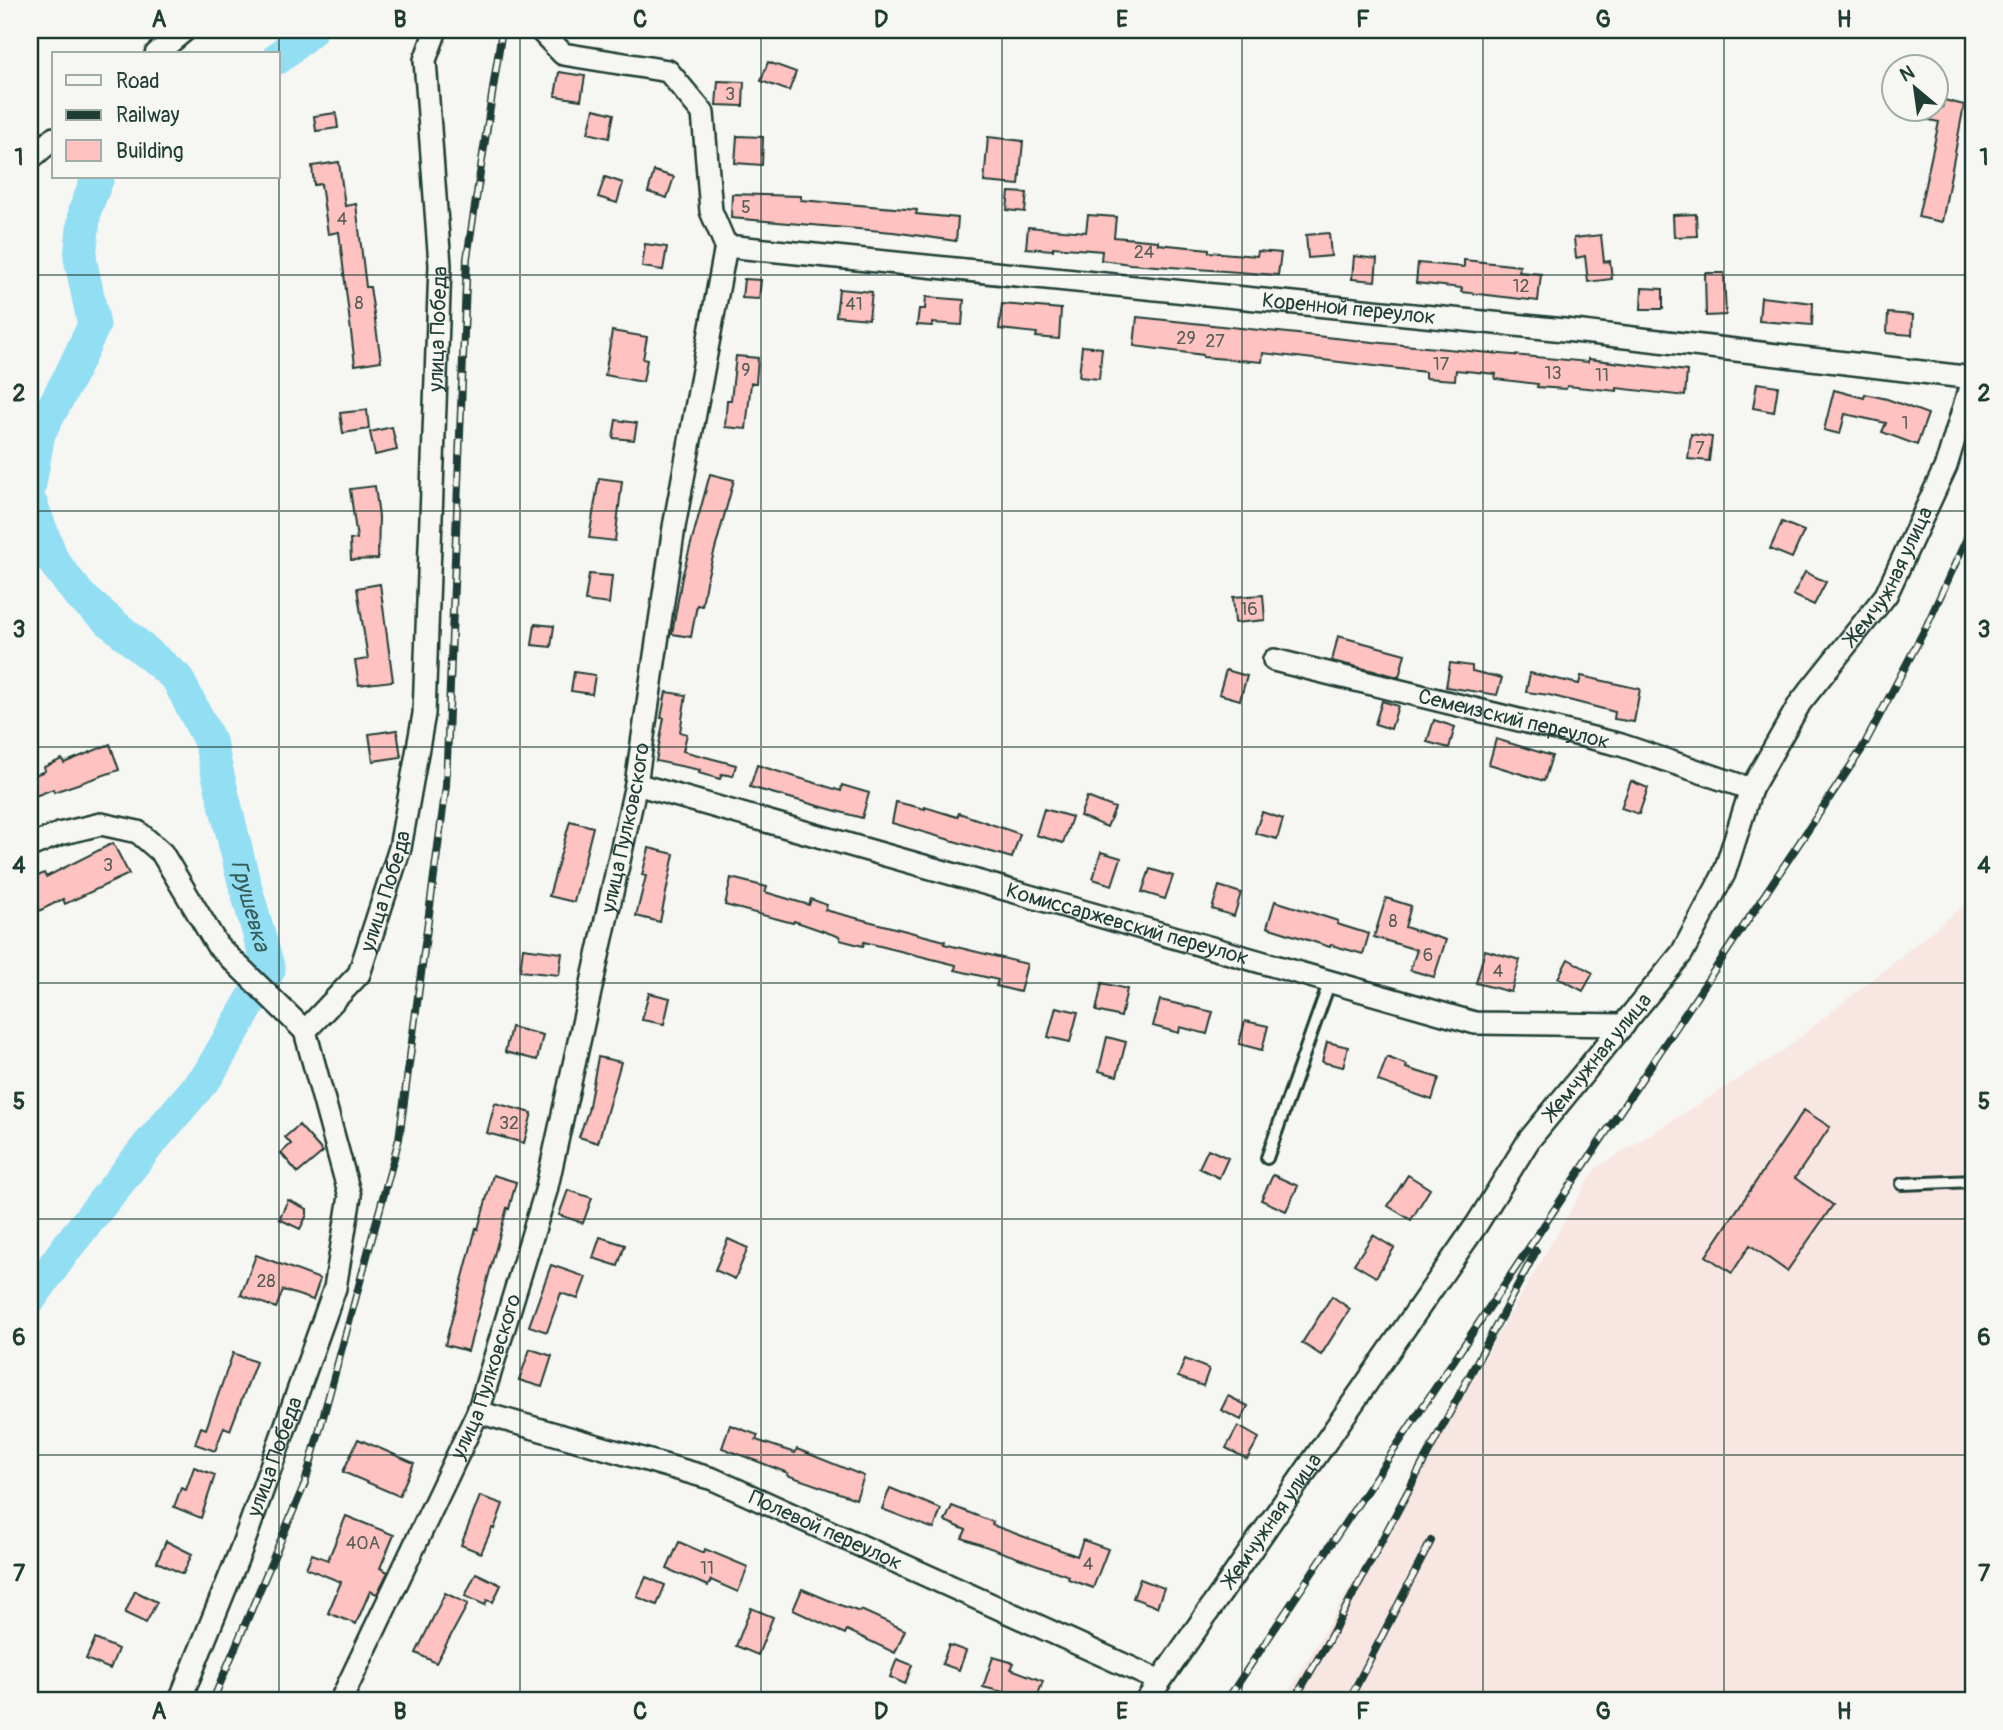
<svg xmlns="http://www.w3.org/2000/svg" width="2003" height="1730" font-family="Pangolin,sans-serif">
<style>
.built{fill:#f8e6e3}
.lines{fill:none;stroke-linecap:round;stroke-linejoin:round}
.river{stroke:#92def3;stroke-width:33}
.building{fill:#fec2c0;stroke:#1f3d34;stroke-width:2}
.lane-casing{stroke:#1f3d34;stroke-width:16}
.street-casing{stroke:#1f3d34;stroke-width:26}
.lane{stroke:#f6f6f2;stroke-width:10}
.street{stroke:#f6f6f2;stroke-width:21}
.rail-casing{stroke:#1f3d34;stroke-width:8}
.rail{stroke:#f6f6f2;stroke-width:5;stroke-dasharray:16;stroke-linecap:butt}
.grid{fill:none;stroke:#1f3d34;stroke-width:2;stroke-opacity:0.55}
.labels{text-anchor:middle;stroke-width:5;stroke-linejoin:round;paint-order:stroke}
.number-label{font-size:18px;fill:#575e57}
.street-label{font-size:21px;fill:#1f3d34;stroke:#f6f6f2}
.water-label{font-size:23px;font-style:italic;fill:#365d5a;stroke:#f6f6f2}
.neatline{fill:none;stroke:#1f3d34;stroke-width:2.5}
.grid-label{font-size:23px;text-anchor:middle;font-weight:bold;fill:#1f3d34}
</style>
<rect width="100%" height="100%" fill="#f6f6f2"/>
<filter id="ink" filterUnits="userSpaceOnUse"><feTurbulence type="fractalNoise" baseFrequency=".0143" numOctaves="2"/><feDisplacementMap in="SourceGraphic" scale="14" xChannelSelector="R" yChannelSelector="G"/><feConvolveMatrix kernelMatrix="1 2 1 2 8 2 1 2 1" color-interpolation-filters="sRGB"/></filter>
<g filter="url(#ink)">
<path class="built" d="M1973,898V1700H1284L1595,1169L1783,1051Z"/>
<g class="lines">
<g class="river">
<path d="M278,58L311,30"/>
<path d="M30,484L39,433L70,376L94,325L80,258L85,210L98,177"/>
<path id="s1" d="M30,501L53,561L80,596L177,678L210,742L243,878L269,970L208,1075L150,1143L67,1247L30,1299"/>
</g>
</g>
<path class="building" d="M768,62L796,72L789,91L761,81Z
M559,72L585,76L581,100L555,96Z
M718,81L744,82L743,106L716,105Z
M1944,100L1964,105L1942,222L1918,217L1939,122L1905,115V108H1942Z
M594,109L614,114L609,138L588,133Z
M336,113L338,128L316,131L314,116Z
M737,136L763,137L762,165L735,163Z
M988,137L1023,141L1019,185L984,182Z
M339,162L345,206L356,204L366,287H370L381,361L355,365L339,232L328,234L321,184L314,185L312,166Z
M654,171L674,177L667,198L648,192Z
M605,177L623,183L617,203L598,197Z
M1009,192L1027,193L1025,212L1007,210Z
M732,194L801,196V200L917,210L916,214L958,218L956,241L893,232L731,218Z
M1696,214L1697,236L1674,237L1673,215Z
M1088,215L1116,217L1114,237L1158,241V244L1209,249V252L1257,256L1258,251L1281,253L1278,275L1130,264L1101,260L1102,251L1053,247V250L1026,248L1028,227L1086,232Z
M1329,233L1331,256L1308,258L1306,235Z
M1601,235L1604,262L1610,261L1612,279L1588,282L1585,256L1576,258L1574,238Z
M645,244L667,247L663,270L642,267Z
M1354,256L1377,259L1375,281L1352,279Z
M1464,260L1520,266L1519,272L1541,274L1538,301L1461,292L1462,288L1416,283L1418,263L1464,267Z
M1705,273H1724L1726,315L1706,316Z
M744,279L761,280L759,299L742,298Z
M1642,288L1663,289V309H1641Z
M839,289L872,292L869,319L836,316Z
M926,297L964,300L962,325L932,323V326L917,325L919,309H925Z
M1761,297L1813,303L1812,325L1759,321Z
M1002,304L1061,309L1059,339L1036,337L1037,333L999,329Z
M1888,313L1913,315L1912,335L1887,333Z
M1137,317L1382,343L1588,362V359L1687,371L1685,396L1617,388V391L1567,386L1566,389L1537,387L1538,384L1495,379L1496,374L1456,370L1455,380L1425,378V372L1263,353L1262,362L1203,357V355L1134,346Z
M612,331L647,337L643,359L647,360L643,382L605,375Z
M1082,346L1102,348L1099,379L1079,377Z
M736,356L758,358L756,383H751L746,429L725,427L727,400H731Z
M1757,383L1778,386L1774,412L1753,408Z
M1834,390L1864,398L1865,394L1887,399L1928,414L1917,445L1882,432L1886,423L1845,414L1840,434L1824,430Z
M367,410L369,429L343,433L340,413Z
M616,420L637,423L634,440L613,438Z
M392,427L397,450L375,455L370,432Z
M1691,434L1712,437L1709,461L1688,459Z
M710,474L734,480L706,582L702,606L697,605L691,637L672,634L682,577Z
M599,478L622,481L615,541L589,538Z
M375,486L379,517L378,559L351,560L350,540L357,539L350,489Z
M1782,522L1804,531L1792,558L1770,549Z
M1805,572L1826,582L1814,605L1793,595Z
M589,574L612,576L609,604L585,601Z
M380,584L393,681L359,685L355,661L368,659L357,588Z
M1263,595L1265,620L1235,623L1233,597Z
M535,624L554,626L551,647L532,645Z
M1338,636L1405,654L1399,677L1332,661Z
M1450,663L1472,666V671L1502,678L1497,695L1446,687Z
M1226,670L1247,676L1240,700L1219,694Z
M574,672L595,675L592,694L571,691Z
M1530,673L1579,684L1581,676L1640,689L1634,722L1614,719L1615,712L1549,695L1526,692Z
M666,692L686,695L680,732L687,734L683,751L736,765L733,776L722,774L720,779L699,773L700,770L656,761L664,718H661Z
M1382,701L1398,706L1391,729L1375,724Z
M1434,720L1455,727L1449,748L1427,742Z
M397,730L401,757L373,761L369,734Z
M1496,739L1552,756L1544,781L1489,764Z
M110,744L119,770L54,792L53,789L30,798V777L45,771L44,767L62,759L64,763Z
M757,765L841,791L842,785L869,793L862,818L750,787Z
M1631,781L1648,788L1639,814L1621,808Z
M1087,797L1115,808L1107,827L1080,816Z
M896,802L925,809V807L957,817L959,813L1020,834L1012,858L892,823Z
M1044,809L1072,817L1063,843L1036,835Z
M1262,812L1283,819L1277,839L1255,833Z
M570,821L593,827L574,902L549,896Z
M113,843L129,874L65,904L63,899L39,911L30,894V880L44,873L46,877Z
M649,848L674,854L660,922L636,916L646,876L642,875Z
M1101,852L1121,858L1112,885L1093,879Z
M1150,869L1173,876L1165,899L1142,892Z
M731,878L767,887L765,892L809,905L811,899L827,905L825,910L945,941L944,944L1027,964L1020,992L996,986L998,980L955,970L956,965L864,942L863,946L840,940V937L794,921L793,923L725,905Z
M1219,886L1241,893L1234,916L1212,909Z
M1386,898L1411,906L1405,927L1446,940L1434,977L1410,970L1417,950L1374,937Z
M1275,901L1338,921L1337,924L1369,934L1363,954L1331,945L1330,947L1267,927Z
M523,948L562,953L559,975L520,971Z
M1485,950L1520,960L1511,992L1476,983Z
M1568,959L1593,973L1583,991L1558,978Z
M1102,983L1127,989L1121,1017L1096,1011Z
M649,993L670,998L664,1024L642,1020Z
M1160,1000L1213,1012L1207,1034L1180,1027L1179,1033L1153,1026Z
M1056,1007L1078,1012L1070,1042L1048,1037Z
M1245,1021L1268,1026L1262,1050L1239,1044Z
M511,1027L543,1035L537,1060L505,1052Z
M1107,1037L1126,1042L1117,1076L1099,1071Z
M1327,1042L1348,1047L1343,1067L1322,1062Z
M598,1057L621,1062L598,1143L579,1137L588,1111Z
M1387,1057L1407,1065L1406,1068L1439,1078L1432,1100L1378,1081Z
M495,1103L532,1113L524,1143L487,1133Z
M1804,1110L1830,1127L1795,1178L1833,1205L1787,1271L1750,1245L1732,1273L1706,1256Z
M299,1125L323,1152L298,1173L281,1153L291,1144L285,1137Z
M1208,1149L1228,1158L1219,1178L1199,1168Z
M493,1175L516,1182L509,1209L507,1208L468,1351L445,1345L476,1228L478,1229Z
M1273,1175L1298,1186L1286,1211L1261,1200Z
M1408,1175L1430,1189L1411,1220L1388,1206Z
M568,1190L592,1198L583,1223L559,1215Z
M288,1200L307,1209V1215L300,1229L279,1219Z
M1373,1235L1394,1248L1376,1277L1354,1264Z
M600,1237L625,1245L618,1266L593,1258Z
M728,1239L748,1248L735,1279L715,1270Z
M256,1255L320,1279L313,1300L283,1290L276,1308L241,1295Z
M551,1265L586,1277L578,1299L561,1293L547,1332L529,1326Z
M1332,1296L1350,1309L1321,1355L1302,1343Z
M530,1349L552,1356L542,1387L519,1380Z
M233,1353L256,1362L230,1430L224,1427L215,1451L195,1444L201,1427L206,1429Z
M1185,1359L1209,1369L1203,1386L1178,1377Z
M1228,1396L1248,1406L1241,1420L1221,1410Z
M730,1425L758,1435L756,1440L795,1453L797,1449L864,1476L856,1499L787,1475L788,1473L722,1448Z
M1238,1426L1259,1438L1247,1459L1226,1448Z
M358,1439L414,1463L399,1496L343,1472Z
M194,1467L215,1475L201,1518L174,1507L181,1488L186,1490Z
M890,1488L941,1509L934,1529L882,1509Z
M480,1496L503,1504L494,1529L492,1528L481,1553L461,1545Z
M952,1506L993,1522L992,1525L1077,1556L1083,1540L1108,1549L1093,1588L1068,1579L1069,1576L962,1538L966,1530L945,1521Z
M346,1516L394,1535L380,1568L388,1572L377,1594L370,1591L356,1624L328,1613L341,1582L306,1568L312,1554L328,1560Z
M166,1541L192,1554L183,1574L157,1562Z
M679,1542L704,1553L705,1549L748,1567L738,1592L711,1580L708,1586L667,1569Z
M476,1573L501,1585L493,1602L487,1600L485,1605L465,1596Z
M646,1577L665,1585L657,1605L637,1597Z
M1140,1579L1164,1588L1157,1607L1133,1598Z
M802,1589L840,1605L860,1612L861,1610L905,1630L895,1653L847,1630L845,1634L793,1610Z
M135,1591L157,1602L146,1623L125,1613Z
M445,1593L468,1604L436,1663L416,1653Z
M751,1608L773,1617L758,1655L736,1646Z
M95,1639L118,1649L110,1669L86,1659Z
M949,1645L966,1651L959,1670L942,1664Z
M993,1657L1014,1663L1011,1669L1043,1681L1036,1700H1019L1010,1697L1011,1694L983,1687Z
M897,1659L912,1665L905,1684L890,1677Z"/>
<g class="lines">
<g class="lane-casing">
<path id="lane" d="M1267,1158L1330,981
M1902,1184L1973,1181"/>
</g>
<g class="street-casing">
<g id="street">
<path d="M156,54L185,30"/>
<path d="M30,159L54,138"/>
<path id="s2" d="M726,246L1574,331L1973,378"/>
<path id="s3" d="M1274,660L1621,745L1751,789"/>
<path id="s4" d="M636,784L1475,1023L1624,1025"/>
<path d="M30,846L59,834L101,824L138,832L162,853L217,945L305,1031"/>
<path id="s5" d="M478,1412L713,1479L1160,1681"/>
<path id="s6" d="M180,1700L242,1547L335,1288L350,1196L305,1031L359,974L400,848L424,714L440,265L425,60L436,30"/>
<path id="s7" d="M341,1700L478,1412L546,1191L636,784L674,527L726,246L711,211L703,113L668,71L563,54L540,30"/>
<path id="s8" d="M1147,1700L1477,1224L1529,1140L1682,953L1724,874L1751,789L1800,703L1886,595L1946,466L1973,377"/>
</g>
</g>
<use href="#lane" class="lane"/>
<use href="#street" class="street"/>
<g class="rail-casing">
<path id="rail" d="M213,1700L305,1483L399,1139L446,786L467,258L502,30
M1227,1700L1862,749L1927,625L1973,525
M1294,1700L1326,1645L1536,1251
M1349,1700L1431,1541"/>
</g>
<use href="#rail" class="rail"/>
</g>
</g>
<path class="grid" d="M279,30V1700M520,30V1700M761,30V1700M1002,30V1700M1242,30V1700M1483,30V1700M1724,30V1700M30,275H1973M30,511H1973M30,747H1973M30,983H1973M30,1219H1973M30,1455H1973"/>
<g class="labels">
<g class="number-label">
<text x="730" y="100">3</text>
<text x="746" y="213">5</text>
<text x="342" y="225">4</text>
<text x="1144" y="258">24</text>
<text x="1521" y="292">12</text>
<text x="359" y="309">8</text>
<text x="854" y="310">41</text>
<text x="1186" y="344">29</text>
<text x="1215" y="347">27</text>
<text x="1441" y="370">17</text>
<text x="746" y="376">9</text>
<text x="1553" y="379">13</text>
<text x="1602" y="381">11</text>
<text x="1905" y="429">1</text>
<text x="1700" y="454">7</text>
<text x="1249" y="615">16</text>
<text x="108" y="871">3</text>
<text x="1393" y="927">8</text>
<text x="1428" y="961">6</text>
<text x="1498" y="977">4</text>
<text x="509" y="1129">32</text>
<text x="266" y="1287">28</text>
<text x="363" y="1549">40А</text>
<text x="1088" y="1570">4</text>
<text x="707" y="1574">11</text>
</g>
<g class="street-label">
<text dy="7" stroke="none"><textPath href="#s2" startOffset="626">Коренной переулок</textPath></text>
<text dy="7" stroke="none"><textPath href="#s6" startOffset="1437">улица Победа</textPath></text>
<text dy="7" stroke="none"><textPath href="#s8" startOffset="1353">Жемчужная улица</textPath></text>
<text dy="7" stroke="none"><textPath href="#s3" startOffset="247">Семеизский переулок</textPath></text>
<text dy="7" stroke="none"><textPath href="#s7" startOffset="922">улица Пулковского</textPath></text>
<text dy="7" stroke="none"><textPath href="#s6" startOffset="870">улица Победа</textPath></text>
<text dy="7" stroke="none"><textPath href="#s4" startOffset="511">Комиссаржевский переулок</textPath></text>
<text dy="7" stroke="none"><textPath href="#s8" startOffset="786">Жемчужная улица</textPath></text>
<text dy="7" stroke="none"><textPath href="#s7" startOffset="355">улица Пулковского</textPath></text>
<text dy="7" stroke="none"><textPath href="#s6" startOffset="261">улица Победа</textPath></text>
<text dy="7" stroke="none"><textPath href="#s8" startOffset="219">Жемчужная улица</textPath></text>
<text dy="7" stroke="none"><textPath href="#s5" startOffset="368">Полевой переулок</textPath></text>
</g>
<g class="water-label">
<text dy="8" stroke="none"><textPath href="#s1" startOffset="476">Грушевка</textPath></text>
</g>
</g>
<rect width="2003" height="1730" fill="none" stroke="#f6f6f2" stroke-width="77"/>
<rect x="52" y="52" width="228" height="126" fill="#f6f6f2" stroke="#a0aca6" stroke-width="2"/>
<rect x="66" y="75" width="35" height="10" fill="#f6f6f2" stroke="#a0aca6" stroke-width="2"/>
<text x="116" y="88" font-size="21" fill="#1f3d34">Road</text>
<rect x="66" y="110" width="35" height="10" fill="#1f3d34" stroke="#a0aca6" stroke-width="2"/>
<text x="116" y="122" font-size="21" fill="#1f3d34">Railway</text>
<rect x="66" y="140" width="35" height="21" fill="#fec2c0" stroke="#a0aca6" stroke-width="2"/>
<text x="116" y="158" font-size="21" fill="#1f3d34">Building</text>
<g transform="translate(1915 88) rotate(331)"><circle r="33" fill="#f6f6f2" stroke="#a0aca6" stroke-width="2"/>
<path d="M0-5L12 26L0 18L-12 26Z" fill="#1f3d34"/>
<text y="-10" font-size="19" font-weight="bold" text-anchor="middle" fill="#1f3d34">N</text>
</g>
<rect x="38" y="38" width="1927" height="1654" class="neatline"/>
<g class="grid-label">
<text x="159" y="27">A</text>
<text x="400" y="27">B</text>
<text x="640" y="27">C</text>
<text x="881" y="27">D</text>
<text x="1122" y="27">E</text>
<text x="1363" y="27">F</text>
<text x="1603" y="27">G</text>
<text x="1844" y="27">H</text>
<text x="19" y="165">1</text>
<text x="1984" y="165">1</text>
<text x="19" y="401">2</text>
<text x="1984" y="401">2</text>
<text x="19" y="637">3</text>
<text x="1984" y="637">3</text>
<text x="19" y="873">4</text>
<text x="1984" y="873">4</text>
<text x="19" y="1109">5</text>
<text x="1984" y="1109">5</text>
<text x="19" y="1345">6</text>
<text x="1984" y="1345">6</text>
<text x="19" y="1581">7</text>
<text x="1984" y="1581">7</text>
<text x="159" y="1719">A</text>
<text x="400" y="1719">B</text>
<text x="640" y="1719">C</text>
<text x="881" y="1719">D</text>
<text x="1122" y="1719">E</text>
<text x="1363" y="1719">F</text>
<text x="1603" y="1719">G</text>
<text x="1844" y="1719">H</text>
</g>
</svg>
